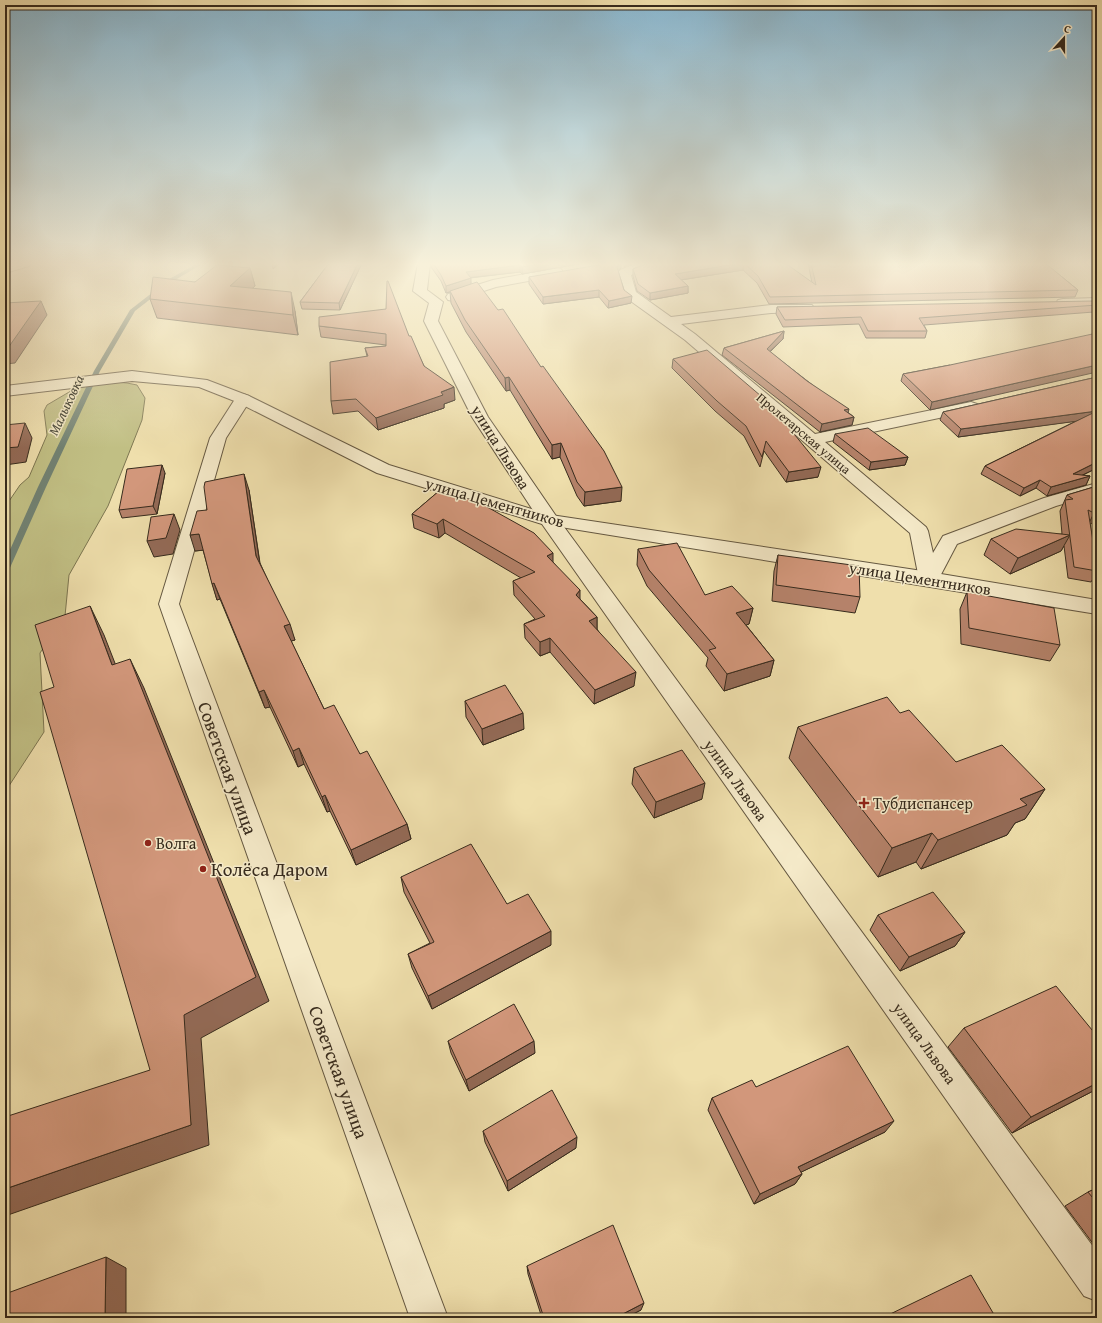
<svg xmlns="http://www.w3.org/2000/svg" width="1102" height="1323" font-family="'Gentium Book Plus',serif">
<style>
.green{fill:#c1bf84;stroke:#7c7550}
.lines{fill:none;stroke-linecap:round;stroke-linejoin:round}
.stream{fill:#728273;fill-rule:evenodd}
.minor-casing{stroke:#655841;stroke-width:2}
.tertiary-casing{stroke:#655841;stroke-width:2}
.minor{fill:#f5eac9;fill-rule:evenodd}
.tertiary{fill:#f5eac9;fill-rule:evenodd}
.wall{fill:#b5826a;stroke:#372b1d}
.shaded-wall{fill:#936a56;stroke:#372b1d}
.building{fill:#d2977b;stroke:#372b1d}
.poi-dot{fill:#8f2418;stroke:#f5eac9;stroke-width:1.5}
.labels{text-anchor:middle;stroke-width:3;stroke-linejoin:round;paint-order:stroke}
.far-street-label{font-size:13px;fill:#372b1d;stroke:#f5eac9}
.far-water-label{font-size:14px;font-style:italic;fill:#504f41;stroke:#f5eac9}
.street-label{font-size:16px;fill:#372b1d;stroke:#f5eac9}
.poi-label{font-size:16px;fill:#372b1d;stroke:#f5eac9;text-anchor:start}
.near-street-label{font-size:19px;fill:#372b1d;stroke:#f5eac9}
.near-poi-label{font-size:19px;fill:#372b1d;stroke:#f5eac9;text-anchor:start}
</style>
<rect width="100%" height="100%" fill="#efdfac"/>
<filter id="stains"><feTurbulence type="fractalNoise" baseFrequency=".005" numOctaves="4"/><feColorMatrix values="0 0 0 0 .2 0 0 0 0 .09 0 0 0 0 .02 0 0 0 .5 -.17"/></filter>
<radialGradient id="worn" r=".72"><stop offset=".6" stop-color="#630" stop-opacity="0"/><stop offset="1" stop-color="#630" stop-opacity=".3"/></radialGradient>
<path class="green" d="M115,382L127,383L137,385L145,398L142,420L108,506L69,575L65,616L40,653L44,732L5,792V507L20,485L29,477L47,435L44,411L47,405L76,388Z"/>
<g class="lines">
<path class="stream" d="M198,263H204L175,280L135,311L100,371L46,487L9,570L5,573V561L38,487L94,371L130,310L171,278Z"/>
<g class="minor-casing">
<path id="minor" d="M11,263H31L29,266L5,273V265Z
M418,263H430L427,290L443,302L438,321L488,417L556,516L1097,1252V1301L1084,1296L542,524L472,417L424,321L429,303L413,291Z
M638,263H656L654,266L631,275L636,292L671,317L771,305H812L814,308L812,311L807,312L771,313L681,324L695,334L815,434L971,402L977,404L979,407L977,410L825,442L926,527L928,531L933,553L943,536L1044,498L1097,483V494L1056,506L957,544L936,584L929,586L922,584L919,579L910,533L685,340L625,297L618,273L620,270Z
M557,268L561,269L563,272L561,275L496,287L453,301L448,300L446,297L448,294L493,280Z
M1097,298V306L1063,307L1058,306L1056,303L1058,300L1063,299Z
M243,394L249,396L251,399L226,438L179,604L448,1318H410L159,604L210,438L237,396Z"/>
</g>
<g class="tertiary-casing">
<path id="tertiary" d="M132,371L207,380L249,396L389,465L551,515L929,572L1097,600V614L542,524L377,473L237,402L199,387L132,381L5,396V386Z"/>
</g>
<use href="#minor" class="minor"/>
<use href="#tertiary" class="tertiary"/>
</g>
<path class="wall" d="M329,263H362L340,310L302,309L300,302Z
M431,263H584L522,274L520,272L470,278L471,284L621,501L584,506L577,496L560,457L552,459L510,390L506,391L466,332L451,303L450,292L446,293L441,281L431,267Z
M648,263H785L812,283L808,263H1045L1078,290L1075,297L769,304L757,283L743,270L681,280L688,286V293L650,300L637,291L633,276V269Z
M250,268L255,286L253,288L295,311L298,335L157,318L150,299L195,282Z
M621,268L618,271L624,290L631,303L608,308L599,297L543,304L529,284V277Z
M1097,305L1094,312L924,325L927,331L925,338H866L859,324L783,327L776,314L777,307Z
M319,326L409,336L424,366L455,400L444,404V408L378,430L358,411L333,414L331,401L367,356L365,348L386,346V345L321,337Z
M784,331L783,339L770,352L854,417L852,425L820,432L722,355L724,348Z
M673,359L818,477L786,482L764,451L760,467L744,436L715,411L672,368Z
M950,365L930,410L901,381L903,374Z
M1097,377V468L1083,475L1090,476L1086,485L1047,496L1036,488L1020,496L981,474L985,466L1076,421L958,437L940,420L943,412Z
M835,434L908,457L905,465L869,470L833,442Z
M165,473L157,514L122,518L119,510Z
M1097,486V521L1090,524L1097,572L1091,582L1068,578L1064,546L1061,551L1010,574L984,555L991,539L1062,534L1060,511L1067,495Z
M249,490L260,563L295,640L291,641L324,709L360,754L407,824L411,839L356,865L330,811L327,812L304,764L298,767L270,707L265,708L220,599L217,600L203,550L195,551Z
M439,491L553,562L580,599L597,617V629L634,686L594,704L550,652L540,656L525,638L524,624L535,619L514,595L513,581L521,578L445,533L439,538L414,528L412,514Z
M638,549L705,595L753,608L749,624L746,625L774,660L770,676L724,691L706,666L708,658L647,586L637,565Z
M778,555L860,597L855,613L772,601L774,571Z
M967,592L1060,645L1050,661L961,644L960,609Z
M465,701L524,729L483,745L466,717Z
M900,713L956,762L1045,789L1025,819L1015,823L1007,835L921,869L916,862L878,877L789,758L798,727Z
M634,768L702,799L654,818L632,784Z
M401,877L507,904L551,945L432,1009L412,968L408,954L430,943L404,892Z
M878,915L965,932L955,946L900,971L870,930Z
M964,1028L1097,1036V1089L1012,1133L948,1047Z
M448,1041L535,1053L469,1091L451,1053Z
M756,1087L885,1132L801,1172L802,1174L795,1184L754,1204L708,1110L712,1098Z
M483,1131L576,1148L508,1191L485,1142Z
M1097,1188V1249L1065,1206L1088,1192Z
M527,1266L641,1310L625,1318H542L528,1274Z"/>
<path class="shaded-wall" d="M272,263H280L273,269Z
M358,263H362L340,310L339,303Z
M544,263H584L522,274V267Z
M620,263H621V268L617,273V267Z
M625,263H633L624,267Z
M742,263H744L743,270L674,281L675,274Z
M520,265V272L466,278V272Z
M250,268L255,286L235,304L230,286Z
M471,278V285L446,293V286Z
M688,286V293L650,300V293Z
M599,290V297L543,304V297Z
M291,292L295,311L298,335L293,315Z
M632,296L631,303L608,308L609,301Z
M41,301L47,315L15,363L5,364V348Z
M784,331L783,339L765,356L767,349Z
M1097,365V372L930,410L932,402Z
M509,377L510,390L506,391L505,378Z
M454,387L455,400L444,404V408L378,430L376,418Z
M849,409L847,417L844,410Z
M1097,411L1093,419L958,437L961,429Z
M854,417L852,425L820,432L822,424Z
M25,423L32,438L26,462L5,465V448Z
M561,443L560,457L552,459V445Z
M908,457L905,465L869,470L871,462Z
M1097,462V468L1068,482L1073,474Z
M162,465L165,473L157,514L153,506Z
M821,467L818,477L786,482L789,472Z
M244,474L249,490L261,572L256,556Z
M1090,476L1086,485L1047,496L1051,487Z
M1040,480L1036,488L1020,496L1024,488Z
M622,487L621,501L584,506L585,492Z
M1097,512V521L1088,525L1094,513Z
M174,514L180,530L173,554L154,557L147,541Z
M443,519L445,533L439,538L437,524Z
M199,534L205,550L195,551L190,535Z
M1070,535L1061,551L1010,574L1018,558Z
M553,553V568L547,556Z
M214,583L220,599L217,600L212,584Z
M580,590V605L576,595Z
M90,606L104,635L127,694L112,665Z
M753,608L749,624L733,630L736,613Z
M597,617V632L589,621Z
M290,624L295,640L288,642L284,626Z
M550,638V652L540,656V642Z
M130,659L144,688L269,1001L201,1038L209,1145L5,1216V1189L191,1125Z
M774,660L770,676L724,691L727,674Z
M636,672L634,686L594,704L595,690Z
M264,690L270,707L265,708L259,692Z
M523,713L524,729L483,745L482,729Z
M299,748L304,764L298,767L293,751Z
M705,783L702,799L654,818L656,802Z
M1045,789L1025,819L1015,823L1007,835L921,869L938,840L1020,799Z
M325,795L330,811L327,812L322,797Z
M407,824L411,839L356,865L351,850Z
M932,833L916,862L878,877L892,848Z
M551,931V945L432,1009L428,996Z
M965,932L955,946L900,971L909,957Z
M534,1041L535,1053L469,1091L466,1080Z
M1097,1083V1089L1012,1133L1031,1117Z
M894,1121L885,1132L791,1177L798,1167Z
M577,1137L576,1148L508,1191L507,1181Z
M802,1174L795,1184L754,1204L760,1194Z
M106,1257L126,1268V1318H105Z
M644,1303L641,1310L625,1318H615Z"/>
<path class="building" d="M329,263H358L339,303L300,302Z
M433,263H544L522,267L520,265L466,272L471,278L446,286L441,275Z
M610,263H620L617,267L624,290L632,296L609,301L599,290L543,297L529,277Z
M648,263H742L675,274L688,286L650,293L638,284L633,269Z
M744,263H785L816,285L811,263H1045L1078,290L770,297L758,276Z
M217,265L250,268L230,286L291,292L293,315L150,299L153,277L195,282Z
M387,281H388L409,336H411L424,366L454,387L441,392L443,395L376,418L356,399L331,401L330,362L368,356L365,348L386,346V334L319,326V317L386,309Z
M477,282L498,310L503,309L541,367L543,366L604,451L622,487L585,492L577,482L561,443L552,445L509,377L505,378L465,320L450,291Z
M41,301L8,348H5V303Z
M1092,301L1097,305L919,318L927,331H868L861,317L785,320L777,307Z
M784,331L767,349L807,381L849,409L844,410L854,417L822,424L724,348Z
M1097,333V365L932,402L903,374L950,365Z
M707,350L768,402L821,467L789,472L766,441L762,457L746,426L717,401L673,359Z
M1097,377V411L961,429L943,412Z
M1097,411V462L1073,474L1090,476L1051,487L1040,480L1024,488L985,466Z
M25,423L18,447L5,448V425Z
M868,428L908,457L871,462L835,434Z
M162,465L153,506L119,510L127,469Z
M244,474L256,556L290,624L284,626L324,709L334,705L360,754L367,751L407,824L351,850L325,795L322,797L299,748L293,751L264,690L259,692L214,583L212,584L199,534L190,535L197,511L207,510L204,487L205,482Z
M1097,486V512L1094,513L1088,510L1097,566V571L1074,567L1065,500L1073,499L1067,495Z
M439,491H446L480,503L534,533L553,553L547,556L580,590L576,595L597,617L589,621L636,672L595,690L550,638L540,642L524,624L545,616L513,581L535,572L443,519L437,524L412,514Z
M174,514L166,538L147,541L151,517Z
M1016,529L1070,535L1018,558L991,539Z
M677,543L705,595L732,586L753,608L736,613L774,660L727,674L709,650L716,648L649,570L638,549Z
M778,555L859,566L860,597L776,585Z
M967,592L1054,608L1060,645L969,628Z
M90,606L112,665L130,659L256,977L184,1015L191,1125L5,1189V1117L150,1070L40,692L54,687L35,625Z
M505,685L523,713L482,729L465,701Z
M887,697L900,713L909,710L956,762L1002,745L1045,789L1020,799L1027,805L938,840L932,833L892,848L798,727Z
M682,750L705,783L656,802L634,768Z
M471,844L507,904L528,894L551,931L428,996L408,954L434,942L401,877Z
M933,892L965,932L909,957L878,915Z
M1056,986L1097,1036V1083L1031,1117L964,1028Z
M514,1004L534,1041L466,1080L448,1041Z
M848,1046L894,1121L798,1167L802,1174L760,1194L712,1098L752,1080L756,1087Z
M552,1090L577,1137L507,1181L483,1131Z
M1097,1188V1203L1088,1192Z
M613,1225L644,1303L615,1318H544L527,1266Z
M106,1257L105,1318H5V1294Z
M971,1275L996,1318H882Z"/>
<linearGradient id="sky" x2="0" y2="1"><stop stop-color="#89b7d0"/><stop offset="0.59" stop-color="#f8f1da"/><stop offset="1" stop-color="#f8f1da" stop-opacity="0"/></linearGradient>
<rect width="1102" height="448" fill="url(#sky)"/>
<g class="poi-dot">
<path d="M862 797h4v4h4v4h-4v4h-4v-4h-4v-4h4z"/>
<circle cx="148" cy="843" r="4"/>
<circle cx="203" cy="869" r="4"/>
</g>
<g class="labels">
<g class="far-street-label">
<text transform="translate(804 433) rotate(40)" y="5">Пролетарская улица</text>
</g>
<g class="far-water-label">
<text transform="translate(66 405) rotate(-65)" y="5">Малыковка</text>
</g>
<g class="street-label">
<text transform="translate(501 447) rotate(58)" y="6">улица Львова</text>
<text transform="translate(495 502) rotate(16)" y="6">улица Цементников</text>
<text transform="translate(920 578) rotate(9)" y="6">улица Цементников</text>
<text transform="translate(736 780) rotate(54)" y="6">улица Львова</text>
<text transform="translate(925 1043) rotate(54)" y="6">улица Львова</text>
</g>
<g class="poi-label">
<text x="873" y="809">Тубдиспансер</text>
<text x="156" y="849">Волга</text>
</g>
<g class="near-street-label">
<text transform="translate(228 768) rotate(70)" y="7">Советская улица</text>
<text transform="translate(339 1072) rotate(70)" y="7">Советская улица</text>
</g>
<g class="near-poi-label">
<text x="211" y="876">Колёса Даром</text>
</g>
</g>
<rect width="1102" height="1323" fill="none" stroke="#efdfac" stroke-width="20"/>
<rect x="6" y="6" width="1090" height="1311" fill="none" stroke="#372b1d" stroke-width="2"/>
<rect x="10" y="10" width="1082" height="1303" fill="none" stroke="#372b1d"/>
<g transform="translate(1064 38) rotate(21)" stroke="#f5eac9" stroke-width="3" paint-order="stroke">
<path d="M0-3L7 15L0 10L-7 15Z" fill="#372b1d"/>
<text y="-6" font-size="11" font-weight="bold" text-anchor="middle" fill="#372b1d">С</text>
</g>
<rect width="100%" height="100%" filter="url(#stains)"/>
<rect width="100%" height="100%" fill="url(#worn)"/>
</svg>
